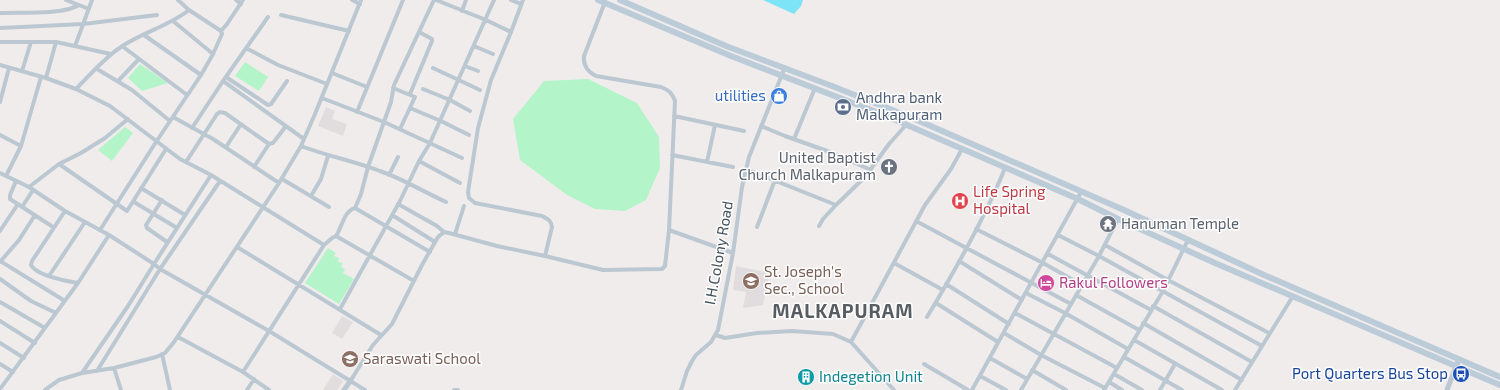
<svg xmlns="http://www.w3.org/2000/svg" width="1500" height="390" font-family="'Exo 2',sans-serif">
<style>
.education{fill:#e1ddde}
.green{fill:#b4f4c9}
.water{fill:#7ce4f6}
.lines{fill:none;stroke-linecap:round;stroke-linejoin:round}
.minor{stroke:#bbc8d1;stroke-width:4}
.tertiary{stroke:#bbc8d1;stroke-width:5}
.secondary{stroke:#bccbd8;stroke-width:6}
.labels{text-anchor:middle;stroke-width:3;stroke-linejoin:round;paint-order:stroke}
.shop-label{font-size:15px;fill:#366cbe;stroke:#fff;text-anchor:end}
.service-label{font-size:15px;fill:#4e5e75;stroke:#fff;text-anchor:start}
.worship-label{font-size:15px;fill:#5b616d;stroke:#fff;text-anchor:end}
.health-label{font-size:15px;fill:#be3a42;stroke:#fff;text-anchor:start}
.street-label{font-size:15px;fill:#43515c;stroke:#fff}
.education-label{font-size:15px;fill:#785e54;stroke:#fff;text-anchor:start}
.hotel-label{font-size:15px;fill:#b23c85;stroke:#fff;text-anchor:start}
.transit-label{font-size:15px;fill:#164399;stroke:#fff;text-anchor:end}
.culture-label{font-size:15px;fill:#0d838f;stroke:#fff;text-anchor:start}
.district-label{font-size:19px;font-weight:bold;letter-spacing:1px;fill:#585d62;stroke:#fff}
</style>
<rect width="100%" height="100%" fill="#f0ecec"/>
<path class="education" d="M326,107L335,111L332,119L347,124L343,136L318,126Z
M736,266L770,273L763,305L743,308L746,292L733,290Z
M342,316L353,322L342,339L332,333Z
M333,374L343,381L337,390H323Z"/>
<path class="green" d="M245,62L268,77L259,91L235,76Z
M140,64L168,83L142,91L128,78Z
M588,79L637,103L659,137L660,168L646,200L625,211L595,209L567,195L520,160L513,119L544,81Z
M125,127L133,133L112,161L98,150Z
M328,248L336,253L334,256L339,258L338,262L343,263L341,267L345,269L343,273L354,279L339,304L305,283Z"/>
<path class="water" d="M763,0H803L801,6L794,14Z"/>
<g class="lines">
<path class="minor" d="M66,0L89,9
M236,0L241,4
M352,0L360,4
M436,0L486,20L511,32
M511,0L521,4
M523,0L511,32L491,80L478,128L468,192L469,198L475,203L542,216C548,219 551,220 552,227L545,256
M462,11L466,0
M0,13C20,12 63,15 79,5
M281,15L349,31
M268,17L223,81L304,139
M173,21L213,54
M0,28L83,24L157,15
M221,31L227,24L243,0
M144,35L201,75L213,54L222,34L221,31L189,10L178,0
M0,42H56L111,54
M75,46L92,0
M122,46L187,95
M474,46L493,54
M246,48L278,65L327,84
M0,65L46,78L76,89C90,75 104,58 121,47C143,32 169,26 189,10
M465,66L478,71
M433,68L480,90
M97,69L132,90L170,121
M22,71L31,42
M332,73L367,87
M226,77L268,105L271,104L287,81
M46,78L56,42
M118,81L139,59
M393,88L415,97L400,129
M76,89L110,106L180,159L211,175L324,245L243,372
M423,89L450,100L470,111
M410,94L432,41V39L419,32
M322,98L384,122L462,158
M0,102L9,68
M410,108L441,121L469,135
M357,112L403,0
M674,116L744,131
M173,117L213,139L279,183
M761,126L785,136L830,152L871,170
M192,128L223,81
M0,135L21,146L41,77
M794,139L815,88
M301,146C327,156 354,161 380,171C403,179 424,192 446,202
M226,147L241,124
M672,155L733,167
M419,161L460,183
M186,162L217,114L220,112L225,113L269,144L273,143L286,126
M707,162L715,125
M59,164L127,211L166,149
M254,167L269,144
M746,169L836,205
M0,173L29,187L65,211L109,235L154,264L211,175
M389,175L398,157
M6,176L21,146
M282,179L329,207
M16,181L10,195V199L53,227
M29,187L59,164L81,153L105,138L128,119
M141,188L185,215
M311,196L321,179L328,156
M162,200L146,225L147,228L167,242
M134,202L177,228
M398,204L437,226L444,232
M22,207L33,190
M355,208L430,252
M65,211L32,261L31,265C37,276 66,281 78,283
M392,215L435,242
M916,221L1071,304
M819,226L823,219L836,205L865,177L889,144L906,125
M757,227L775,180
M976,229L1043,263L1082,285
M100,230L156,142L201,75
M669,230L733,253
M0,231L18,204
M455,234L464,206
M1058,235L1099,256L1262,346
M336,236L414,281
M324,245L332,238L336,236C342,227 344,211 355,208L361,194L368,167L391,102L394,85L434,0
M1105,245L1168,280L1269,333
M237,247L381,335
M1048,254L1151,310
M0,261L65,301
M959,261L1022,300
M0,262L19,240L35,215
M894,263L943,290
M49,276L85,222
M0,279L31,301L56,313
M946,284L1009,324
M1026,293L1065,313L1128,349
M1076,295L1139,330
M0,302L45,328
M936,303L998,342
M1153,306L1252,362
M340,309L400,201L419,161L430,143L494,0
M1015,313L1117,368
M927,317C956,269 984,220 1005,168
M0,321L35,343
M1143,323L1242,380
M1004,333L1041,355L1105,388
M716,335L725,338L757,333L792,331L833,334L851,342L894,390
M178,337L243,372L269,390
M1134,340L1222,390
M851,342L925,205L951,169L962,149
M0,343L24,358
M162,354L170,390
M1124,357L1182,390
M990,358L1027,379
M0,364L13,372
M924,364L968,390
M114,368L121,390
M1032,370L1066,390
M97,371L160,269L269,331L365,390
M82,373L128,306L154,264L160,269L220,181
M1114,374L1142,390
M980,376L1006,390
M351,380L373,345L392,324L422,265L438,237L444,232L449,233L497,246L545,256L603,270L662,269L665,266L669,230L675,101C672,93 669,90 661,87L596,76C588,72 583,65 584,56L605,2
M1109,382L1122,390
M0,389L78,283L109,235
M45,390L59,380L82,373L114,368L156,357L165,353L174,342L279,183L301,146L315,114L361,0
M247,390L254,379
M454,390H458
M681,390L687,371L692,361L696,355L711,342L718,330L733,253L742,187L749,157L785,67
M972,390L1081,192
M1021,390L1099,256L1118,219
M1104,390L1163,291L1188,240
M1160,390L1175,364
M1235,390L1293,296"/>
<path class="tertiary" d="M344,390L351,380
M1447,390L1459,359"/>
<path class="secondary" d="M598,0L731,56L884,115L1078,199L1118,219L1215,263L1500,385
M620,0L726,46L832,86L910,117L1124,210L1264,275L1500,377"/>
</g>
<defs>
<g id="shop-disc" transform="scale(0.9)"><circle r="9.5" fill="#3f7fe0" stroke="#fff"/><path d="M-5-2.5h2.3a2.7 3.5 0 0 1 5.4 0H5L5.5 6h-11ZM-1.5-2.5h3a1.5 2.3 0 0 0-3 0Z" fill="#fff"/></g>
<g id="bank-disc" transform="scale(0.9)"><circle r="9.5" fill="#5c6f8a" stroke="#fff"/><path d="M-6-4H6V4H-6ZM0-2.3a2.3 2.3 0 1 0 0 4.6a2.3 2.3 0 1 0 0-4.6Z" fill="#fff"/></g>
<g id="church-disc" transform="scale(0.9)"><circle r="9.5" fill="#6b7280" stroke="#fff"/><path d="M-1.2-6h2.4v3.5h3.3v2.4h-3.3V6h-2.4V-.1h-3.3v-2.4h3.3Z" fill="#fff"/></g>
<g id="hospital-disc" transform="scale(0.9)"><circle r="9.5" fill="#e0444e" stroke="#fff"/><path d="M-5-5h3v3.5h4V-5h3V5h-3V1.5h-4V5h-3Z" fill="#fff"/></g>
<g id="temple-disc" transform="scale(0.9)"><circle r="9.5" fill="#6b7280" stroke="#fff"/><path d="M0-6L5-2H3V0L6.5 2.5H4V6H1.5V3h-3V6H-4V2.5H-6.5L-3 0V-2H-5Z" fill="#fff"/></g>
<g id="school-disc" transform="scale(0.9)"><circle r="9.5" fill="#8d6e63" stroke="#fff"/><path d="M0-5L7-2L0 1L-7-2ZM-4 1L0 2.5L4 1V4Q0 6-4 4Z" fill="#fff"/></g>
<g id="hotel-disc" transform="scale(0.9)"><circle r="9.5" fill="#d1479c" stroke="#fff"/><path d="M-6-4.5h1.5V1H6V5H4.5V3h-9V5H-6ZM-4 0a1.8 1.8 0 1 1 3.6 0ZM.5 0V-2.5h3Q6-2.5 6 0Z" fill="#fff"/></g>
<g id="bus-disc" transform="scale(0.9)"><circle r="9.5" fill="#1a4fb4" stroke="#fff"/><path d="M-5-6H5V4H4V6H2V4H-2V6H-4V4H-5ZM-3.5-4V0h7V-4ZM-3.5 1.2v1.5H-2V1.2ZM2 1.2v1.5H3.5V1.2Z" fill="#fff"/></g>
<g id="building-disc" transform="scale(0.9)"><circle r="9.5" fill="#0f9aa8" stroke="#fff"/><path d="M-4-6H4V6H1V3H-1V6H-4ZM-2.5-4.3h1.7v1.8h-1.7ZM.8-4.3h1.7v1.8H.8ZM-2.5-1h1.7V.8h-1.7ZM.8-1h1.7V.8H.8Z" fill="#fff"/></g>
</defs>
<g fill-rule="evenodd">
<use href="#shop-disc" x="779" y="96"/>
<use href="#bank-disc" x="843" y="107"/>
<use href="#church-disc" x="889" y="167"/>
<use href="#hospital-disc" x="960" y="201"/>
<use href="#temple-disc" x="1108" y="224"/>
<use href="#school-disc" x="751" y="281"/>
<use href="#hotel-disc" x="1046" y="283"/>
<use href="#school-disc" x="350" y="359"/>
<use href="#bus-disc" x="1461" y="374"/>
<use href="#building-disc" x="806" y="377"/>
</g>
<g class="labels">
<g class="shop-label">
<text x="766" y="101">utilities</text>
</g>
<g class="service-label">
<text x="856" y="103">Andhra bank<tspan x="856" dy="17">Malkapuram</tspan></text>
</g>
<g class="worship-label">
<text x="876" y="163">United Baptist<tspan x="876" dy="17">Church Malkapuram</tspan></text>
<text x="1121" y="229" text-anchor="start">Hanuman Temple</text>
</g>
<g class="health-label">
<text x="973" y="197">Life Spring<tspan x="973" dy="17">Hospital</tspan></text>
</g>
<g class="street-label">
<text transform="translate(719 253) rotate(-80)" y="5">I.H.Colony Road</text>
</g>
<g class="education-label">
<text x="764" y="277">St. Joseph's<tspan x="764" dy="17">Sec., School</tspan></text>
<text x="363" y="364">Saraswati School</text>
</g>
<g class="hotel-label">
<text x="1059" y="288">Rakul Followers</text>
</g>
<g class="transit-label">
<text x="1448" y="379">Port Quarters Bus Stop</text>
</g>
<g class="culture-label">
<text x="819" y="382">Indegetion Unit</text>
</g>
<g class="district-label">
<text x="843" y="318">MALKAPURAM</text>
</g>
</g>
</svg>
